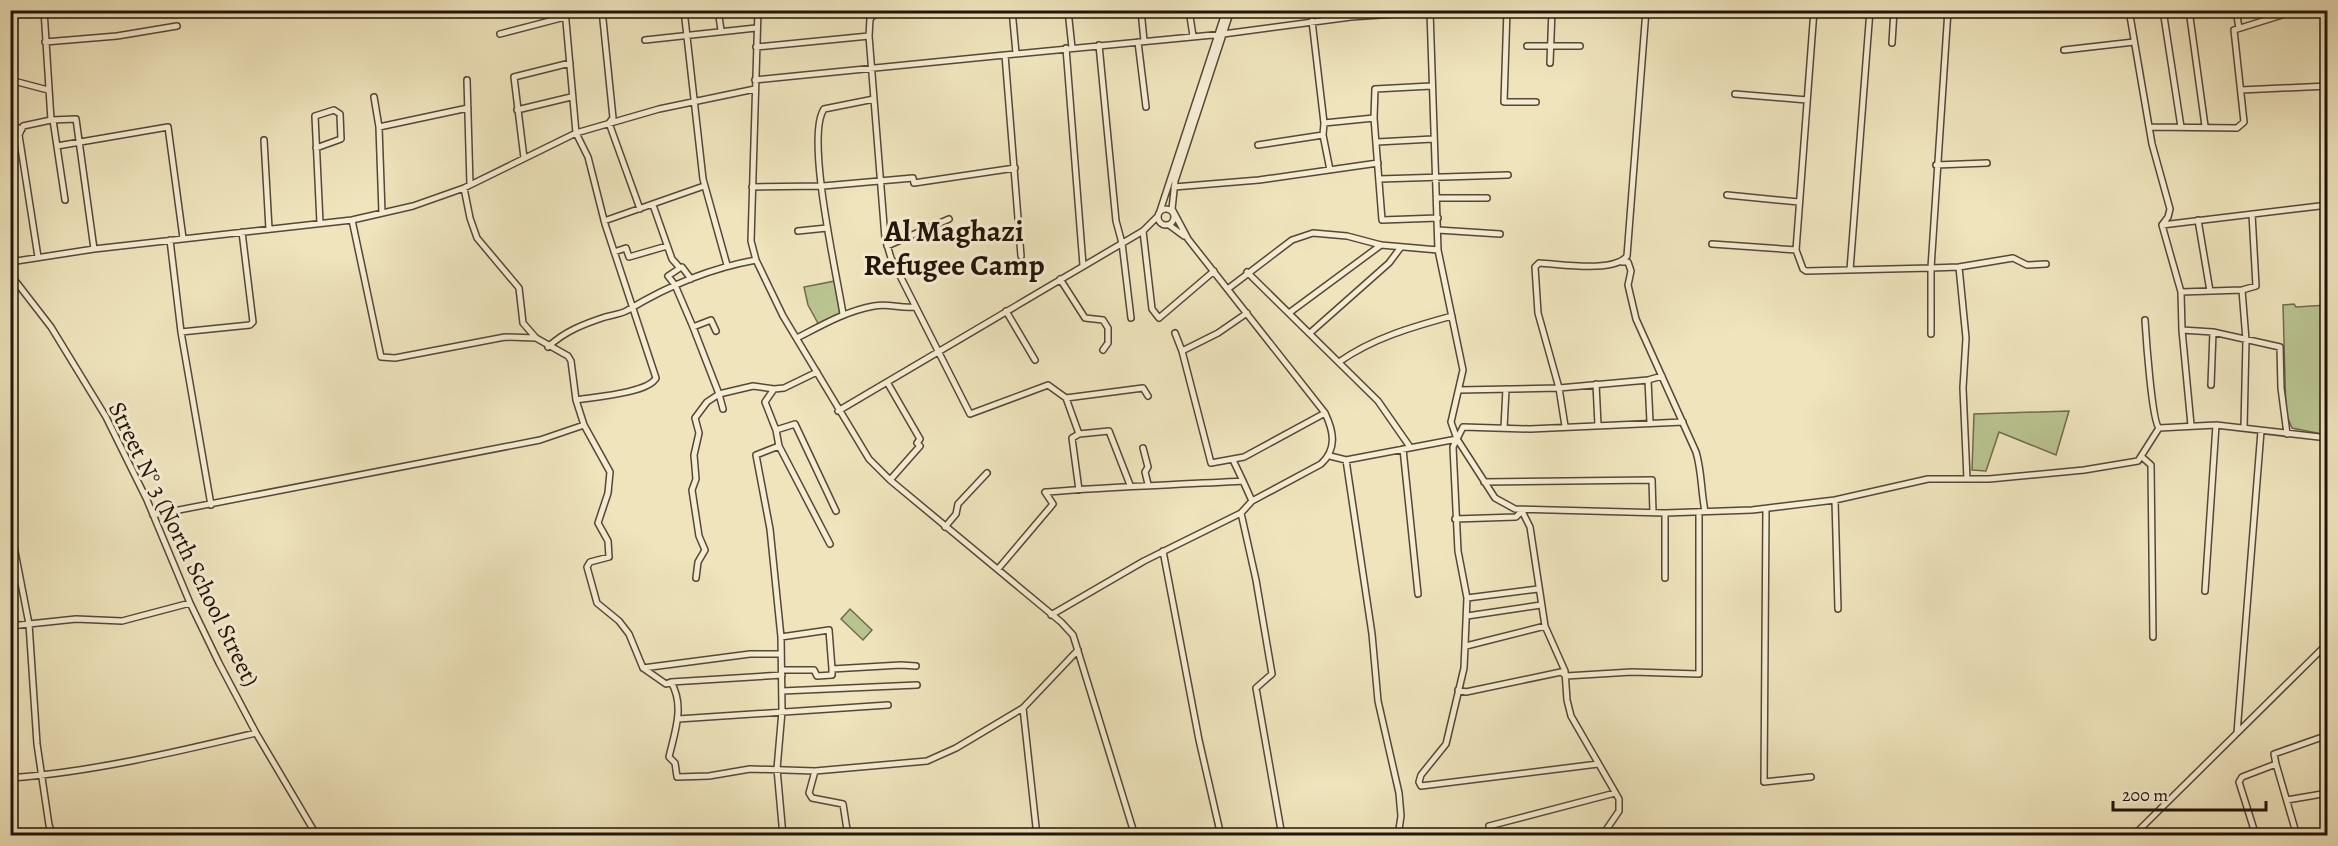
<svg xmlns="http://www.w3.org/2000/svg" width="2338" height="846" font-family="Alegreya,serif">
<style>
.green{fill:#b9c491;stroke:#6e6c4c;stroke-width:1.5}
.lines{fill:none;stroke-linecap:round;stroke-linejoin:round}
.minor-casing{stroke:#564735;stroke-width:8}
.minor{stroke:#f5edd3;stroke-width:5}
.labels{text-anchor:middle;stroke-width:6;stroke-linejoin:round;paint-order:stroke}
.street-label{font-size:24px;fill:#231308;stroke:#f5edd3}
.district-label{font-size:30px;font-weight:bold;fill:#231308;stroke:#f5edd3}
</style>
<rect width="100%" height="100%" fill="#efe4bc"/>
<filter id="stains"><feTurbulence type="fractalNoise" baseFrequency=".00333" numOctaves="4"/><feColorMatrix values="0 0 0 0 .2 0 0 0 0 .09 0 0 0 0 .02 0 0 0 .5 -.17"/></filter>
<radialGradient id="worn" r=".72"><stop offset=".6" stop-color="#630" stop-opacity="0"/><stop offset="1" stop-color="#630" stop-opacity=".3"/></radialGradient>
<path class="green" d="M835,281L842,314L819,325L808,305L804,287Z
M2294,304L2296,307L2327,305V435L2292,428L2286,414L2283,305Z
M2069,411L2056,455L1999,432L1986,471L1972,470L1974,414Z
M850,609L872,630L863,640L841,619Z"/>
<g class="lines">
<g class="minor-casing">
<path id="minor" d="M44,10L51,120
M565,10L576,133L588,157L605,224L656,378C648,393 594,397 576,400
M602,10L613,118L609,123L640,209
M684,10L703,179L727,265
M718,10L721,30
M758,10L751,241L756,260L783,316L869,459L890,480L1061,622L1073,635L1135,836
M879,10L870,19L869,36L885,238L891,258L970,414L1048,385L1066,398L1143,388L1148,396
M1012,10L1016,53
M1068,10L1072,48
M1141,10L1144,41
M1189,10L1193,36
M1507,10L1504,102H1536
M1814,10L1796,250L1803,269L1806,271L1931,268V334
M1948,10L1931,268L1959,267L1966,338L1963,388L1967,479
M2129,10L2152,144L2170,209L2168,217L2162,225L2181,292L2182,330L2191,425
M2163,10L2181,127
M2189,10L2205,126
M2236,10L2239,28
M1430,11L1438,250L1463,370L1451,422L1457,439
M1312,21L1324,123L1323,135L1330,170
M500,34L565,17
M645,40L756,28
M45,42L117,36L177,26
M1138,42L1146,107
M1892,43L1894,10
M1099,45L1116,221L1122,243L1131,318
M1527,46H1580
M756,47L869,36
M1066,48L1083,265
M2064,50L2134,42
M1550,63L1552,10
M10,80L48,90
M467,80L470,185
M755,80L1005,55
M1431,86L1375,89L1374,118L1382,220L1438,218
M2241,90L2328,86
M1735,94L1807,100
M374,97L379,127L382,213
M517,110L571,97
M53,120L65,200
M1324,123L1374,118
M10,126L22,129
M379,127L468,108
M2150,127L2237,128L2244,122L2234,30L2298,10
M264,140L269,229
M1377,142L1433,139
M1258,145L1323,135
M57,146L168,127L183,238
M316,148L341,139L340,114L334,110L315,116L320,223
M524,158L514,77L570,63
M1936,165L1987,163
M1379,179L1508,175
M752,187L823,186L913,178L914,183L1015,168
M1174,187L1259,180L1378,163
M464,188L470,218L477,238L519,288L523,323L536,338L568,356L571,361L576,400L584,425L610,472L608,493L598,523L608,541L609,557L590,562L587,567L597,603L619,621L629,634L643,668L666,684L671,682C685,706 675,731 669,757L675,763L677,777L709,776L750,769L815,771L927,761L956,748L1023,708L1078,650
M1727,195L1799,202
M1437,198H1487
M653,205L672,259L680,268L668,276L675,285L693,327L719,394L753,386L774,389
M1158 217a8 8 0 1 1 16 0a8 8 0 1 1-16 0Z
M1160,211L1226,10
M352,220L381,357L395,358L505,337L536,338
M2198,220L2210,291
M604,221L704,186
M1169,225L1184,236
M2162,225L2328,205
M1438,230L1500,234
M798,231L827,228
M1143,231L1152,309L1159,318L1214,271
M170,240L181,332L211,505
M1712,244L1796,250
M887,246L949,219
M614,252L626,248L629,257L667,246
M1021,256L1005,55L1223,34L1351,17L1453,10
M38,257L19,135L23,126L51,120L76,119L94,249
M10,262L94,249L352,220L413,206L464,188L576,133L659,109L755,89
M1622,262H1628L1631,271L1628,285L1636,319L1696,452C1702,472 1701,492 1705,511
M1959,267L2013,258L2027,265L2046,264
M680,268L682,267L691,279
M1850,270L1870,10
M1247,272L1378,401L1410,447
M10,274L51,327L106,417L147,500L190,603L219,663L256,733L317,836
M1060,279L1085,318L1103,320L1108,328V343L1103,350
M1229,288L1292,240L1313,233L1347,236L1381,245L1438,250
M2242,290L2246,340L2244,428
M2181,292L2242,290L2256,286L2252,214
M1006,311L1035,360
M1289,313L1381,245
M843,314C837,275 805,137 824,109L874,99
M2145,320C2146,336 2152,422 2159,428
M693,327L711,320L716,331
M2182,330L2213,332L2280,347L2281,388L2287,434
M181,332L250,325L253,322L242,232
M1175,333L1182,351L1211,463L1244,457L1325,413
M1310,333L1389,263L1401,247
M797,338C822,325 846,311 874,306C889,303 901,309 915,307
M548,347C565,331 584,324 605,317C612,315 622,314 628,310C666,287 711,268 756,260
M1182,351L1218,333L1247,313
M1339,362C1373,338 1412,327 1452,316
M817,372L784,388L774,389L765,402L776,430L779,446L830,544
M1648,380L1650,422
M887,382L920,439L917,443L920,446L890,480
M1596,384L1598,425
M2211,385L2213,332
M1459,390L1559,388L1648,380L1662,376
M1066,398L1079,434L1072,438L1079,490
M838,411L1143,231L1158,216
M1565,426L1559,388L1538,313L1535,267L1539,263C1561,264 1614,273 1627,256L1646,10
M1504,428L1506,389
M776,430L795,424L836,511
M1079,434L1109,431L1130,485
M779,446L756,455L770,529L781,637L782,711L777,769L783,836
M1143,448L1148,467L1145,472L1148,484
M1403,449L1418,594
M1330,456L1346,460L1457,439L1495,498L1515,509L1665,513L1752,510L1835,500L1928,479H1989L2084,470L2138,461L2159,428L2216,425L2328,438
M2142,457L2151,465L2153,637
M1233,460L1243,481
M1346,460L1372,634L1378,701L1399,793L1401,816L1398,836
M1484,482L1652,480L1653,512
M1835,500L1838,609
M1766,509L1764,782L1811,777
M1241,513L1256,580L1272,674L1256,688L1282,836
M1665,513V578
M153,515L540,440L584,425
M1455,519L1516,517L1522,511L1530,527L1545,626L1565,671L1567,700L1571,716L1619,799V811L1602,836
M10,526L29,624L37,744L49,825L53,836
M945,527L956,514L958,504L987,473
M1163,551L1199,740L1221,836
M998,569L1053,504L1045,492H1047C1113,486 1177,485 1243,481L1252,501
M696,578L698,562L705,550L699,536L692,490L696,479L694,455L699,433L695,418L707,402L719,394L723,409
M2205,591L2216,425
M1467,598L1538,589
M1051,615L1144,561L1241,513L1252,501L1321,464C1337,449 1334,432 1325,413L1188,239L1172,209L1175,181L1231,10
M1467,616L1541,605
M10,626L76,619L122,621L190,603
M781,637L829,630L832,669
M1466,646L1545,626
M643,668L750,654H781
M782,670H814L817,676L832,675V669L901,665L916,666
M671,682L782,675
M1458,690L1466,692L1561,672L1566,676L1632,672L1699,674V512
M782,691L917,685
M1023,708L1037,836
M678,719L888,705
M2237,733L2261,431
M1598,764L1421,786L1419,782L1421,775L1446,744L1464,668L1467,598L1458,551L1453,447L1463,427L1530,429L1683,422
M2276,764L2297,836
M815,771L809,793L812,798L843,804L848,836
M10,778C92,772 176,752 256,733
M2287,800L2328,793
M1489,826L1615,793
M2133,836L2328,643
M2256,836L2239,782L2242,777L2276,764L2274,754L2328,735
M2315,836L2328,834"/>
</g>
<use href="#minor" class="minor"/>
</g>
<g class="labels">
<g class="street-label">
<text transform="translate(184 544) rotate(64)" y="8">Street N° 3 (North School Street)</text>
</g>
<g class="district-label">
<text x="954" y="241">Al Maghazi<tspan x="954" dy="34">Refugee Camp</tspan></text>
</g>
</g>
<rect width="2338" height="846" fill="none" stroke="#efe4bc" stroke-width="36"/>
<rect x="12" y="12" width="2314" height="822" fill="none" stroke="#231308" stroke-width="3"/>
<rect x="18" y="18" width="2302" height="810" fill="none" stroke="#231308" stroke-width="1.5"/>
<path d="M2113 801v9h153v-9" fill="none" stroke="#231308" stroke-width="3"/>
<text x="2122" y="801" font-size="18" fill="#231308" stroke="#f5edd3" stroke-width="4.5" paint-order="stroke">200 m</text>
<rect width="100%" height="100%" filter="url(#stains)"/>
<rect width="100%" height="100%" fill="url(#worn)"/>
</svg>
